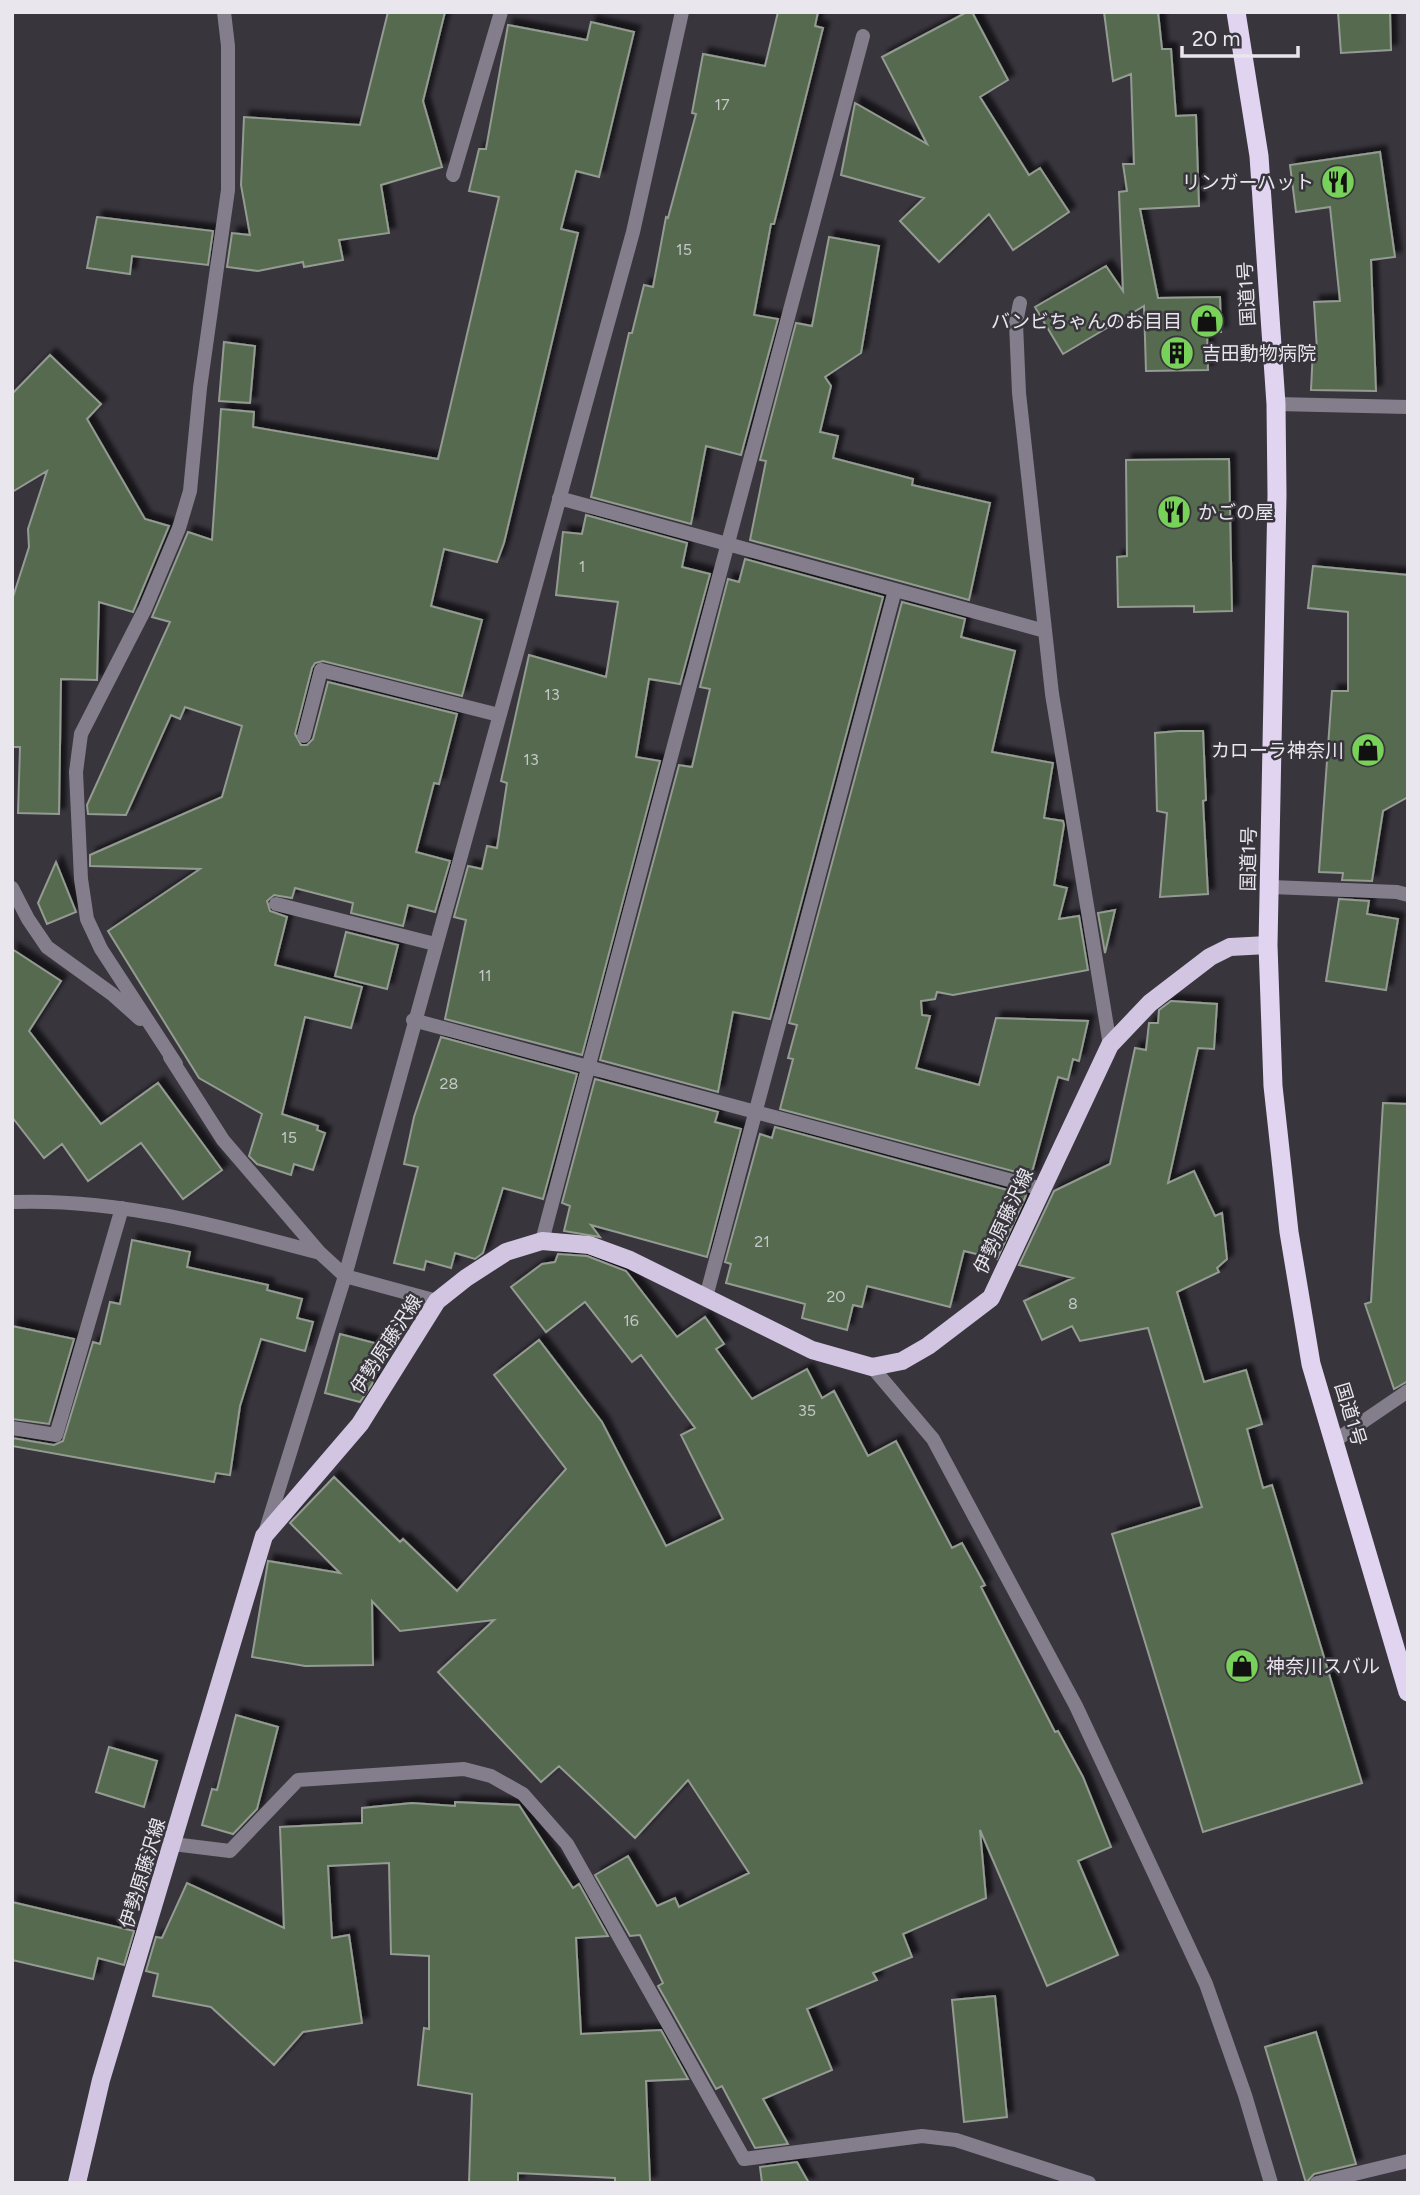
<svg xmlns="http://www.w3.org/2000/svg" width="1420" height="2195" font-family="Figtree,'Noto Sans JP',sans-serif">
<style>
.building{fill:#556a4f;stroke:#949b92;stroke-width:2;filter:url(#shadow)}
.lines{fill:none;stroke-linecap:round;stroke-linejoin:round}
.minor{stroke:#847e8c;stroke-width:14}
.primary{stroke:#d1c5e2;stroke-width:18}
.trunk{stroke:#e0d4f0;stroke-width:19}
.labels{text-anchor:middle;stroke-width:5;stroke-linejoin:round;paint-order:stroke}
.number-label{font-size:16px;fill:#c4c8c6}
.poi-label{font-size:19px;fill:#e9e7ed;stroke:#38353d;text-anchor:end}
.street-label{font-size:19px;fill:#e9e7ed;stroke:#38353d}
</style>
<defs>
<filter id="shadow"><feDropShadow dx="6" dy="-6" stdDeviation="2" flood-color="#0009"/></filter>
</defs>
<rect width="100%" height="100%" fill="#38353d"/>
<path class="building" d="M388,12H445L423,101L442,167L381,185L389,233L339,240L343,260L304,267L303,262L258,271L227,267L232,233L250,235L241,185L244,117L360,125Z
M778,12H818L815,26L823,28L774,224H771L754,315L778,319L741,455L706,446L691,524L591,497L629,333H632L644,285L653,287L666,217L668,218L696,114L692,113L703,54L765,66Z
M967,12H972L1008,80L980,97L1029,175L1040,168L1069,212L1013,250L989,214L939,262L900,221L924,198L841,175L855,103L927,144L882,57Z
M1104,12H1158L1162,49H1171L1176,116L1196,115L1199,206L1140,209L1158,298L1220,297L1221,332H1207L1208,370L1146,371L1144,306L1063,354L1035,307L1106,266L1123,291L1119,192L1127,191L1123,164H1134L1131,74L1113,81Z
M1338,12H1390L1391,50L1341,53Z
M591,22L634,32L599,177L576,171L561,229L578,233L504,543L497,562L444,549L431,606L482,620L462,696L323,661L315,663L312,668L295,734L301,745H307L313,739L328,682L457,714L439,784L434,783L416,852L450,861L435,912L408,905L403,926L351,913L353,903L295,888L292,898L274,895L267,901L270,911L287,917L275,965L362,987L351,1028L305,1017L282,1114L318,1126L317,1130L325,1133L313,1170L294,1164L291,1175L257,1164L249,1156L262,1114L199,1078L108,931L200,869L90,866V855L222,797L242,726L185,707L180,719L171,715L126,815L88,814L87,805L170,622L152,617L188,532L212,540L221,409L254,412L253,427L438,459L499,197L469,191L479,149H486L508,25L587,40Z
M1380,152L1395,257L1371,260L1376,391L1311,390L1313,350H1317L1314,302L1340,301L1330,207L1296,212L1290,165Z
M97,217L213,231L208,265L132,256L130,274L87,268Z
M829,237L879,246L861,353L825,377L831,386L820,432L838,436L833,458L913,479L912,485L990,503L969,600L750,540L766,461L760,460L796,323L812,326Z
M224,342L255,346L250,403L219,401Z
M50,355L101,404L87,419L145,519L169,526L133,612L99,602L97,680L61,679L59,814L18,813L20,747H13L12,600L29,547L28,529L47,471L12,492V394Z
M1229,459L1232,611L1194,612V606L1118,607L1117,557L1127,556L1126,460Z
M586,515L687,543L682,567L710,574L680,684L649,679L636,757L660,761L582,1055L445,1019L466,920L454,917L468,866L482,869L487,846L497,848L507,783L501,781L529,655L606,677L618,602L556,595L563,532L582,534Z
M745,559L883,597L770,1019L733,1012L718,1092L600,1060L679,765L692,767L710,689L700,687L728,579L739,582Z
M1313,566L1408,575V797L1383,811L1372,881L1342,880L1343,873L1319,872L1332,691H1348V612L1308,608Z
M902,602L965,619L961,637L1015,651L992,752L1053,763L1044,818L1063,821L1064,825L1054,885L1067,888L1059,919L1079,916L1088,970L953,995L937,992L935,999L921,1001L922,1015L930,1016L916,1068L979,1085L996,1018L1088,1021L1079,1061L1073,1059L1068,1080L1058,1077L1031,1176L780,1109L793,1059L788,1058L797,1025L789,1023Z
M1179,731H1203L1206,800L1203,801L1208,894L1160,897L1167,813L1157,811L1155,733Z
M56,862L76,912L47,924L38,903Z
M1339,899L1369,901L1367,914L1398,919L1386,990L1326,981Z
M1115,910L1105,953L1098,913Z
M346,932L398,945L387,989L335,976Z
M12,949L61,981L29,1031L101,1124L158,1083L222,1170L183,1199L141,1143L88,1181L62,1144L44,1158L12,1117Z
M1171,1001L1217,1004L1214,1049L1198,1048L1168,1183L1194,1171L1215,1216L1222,1213L1227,1259L1217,1268L1219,1272L1177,1292L1204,1382L1246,1370L1262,1424L1247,1429L1263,1488L1272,1485L1362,1783L1203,1832L1112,1534L1202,1507L1148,1328L1080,1341L1072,1326L1042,1340L1024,1301L1073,1278L1019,1265L1054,1191L1110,1164L1135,1048L1146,1050L1149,1023H1158L1159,1010Z
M441,1037L577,1074L543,1199L503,1188L483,1253L475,1259L455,1253L451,1268L426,1261L424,1270L394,1263L418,1167L404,1164L414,1117Z
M595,1079L718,1112L715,1122L741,1129L707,1257L591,1225L600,1237L564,1231L570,1206L562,1203Z
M1383,1103L1408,1104V1381L1394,1389L1365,1304L1371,1302Z
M775,1127L1026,1195L1025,1198L997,1259L964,1251L950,1307L867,1286L862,1307L853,1305L847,1330L802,1318L805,1304L726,1283L731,1264L725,1262L760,1134L772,1138Z
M132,1240L190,1252L187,1267L268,1285L267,1290L302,1299L297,1318L313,1322L305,1351L261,1339L240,1406L230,1475L216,1473L214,1482L12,1446V1438L54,1445L63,1441L93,1342L100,1344L110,1302L120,1304Z
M558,1254L587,1256L626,1271L677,1337L705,1317L724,1344L716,1349L752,1399L807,1369L822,1398L834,1391L868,1456L896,1441L952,1548L962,1543L985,1585L981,1587L1055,1732L1058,1731L1083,1777L1111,1847L1078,1861L1118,1955L1047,1986L980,1830L986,1898L903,1934L912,1957L873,1973L877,1980L807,2009L832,2070L763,2099L788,2144L755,2148L722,2086L716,2089L658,1986L663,1983L640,1935L630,1936L595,1875L628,1856L657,1906L675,1898L679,1907L749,1873L688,1780L635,1838L559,1766L541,1782L438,1672L494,1620L400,1631L372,1601L373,1665L305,1666L252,1657L268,1561L340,1573L290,1523L334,1477L400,1542L403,1539L457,1591L566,1469L494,1375L539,1340L602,1422L666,1546L723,1519L681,1435L695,1428L641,1355L632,1362L585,1302L546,1332L511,1287L542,1264L555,1262Z
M12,1326L74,1339L49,1424L12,1419Z
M340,1334L382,1345L372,1384L360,1402L325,1393Z
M236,1715L278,1727L257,1809L233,1834L202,1825L212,1789L217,1790Z
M109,1747L157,1761L144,1807L96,1792Z
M455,1802L519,1805L573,1888L579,1884L608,1936L576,1938L581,2034L661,2030L688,2079L646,2081L650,2182L615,2183V2178L518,2173V2183H469L472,2094L418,2085L424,2028L429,2029V1956L391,1954L389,1863L328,1866L332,1938L349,1935L362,2023L303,2032L274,2065L211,2007L153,1996L158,1974L146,1971L156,1937L162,1938L187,1883L284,1928L280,1827L362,1823V1808L412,1803L455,1806Z
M12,1902L134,1931L124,1965L98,1958L93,1979L12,1960Z
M995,1996L1007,2117L964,2122L952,2000Z
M1316,2032L1356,2164L1314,2174L1306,2183L1265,2047Z
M797,2162L809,2183H762L760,2167Z"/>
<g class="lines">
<path class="minor" d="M453,175L501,12
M1020,303L1016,323L1019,393L1052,694L1110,1045
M1276,404L1408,407
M559,498L1045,631
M304,736L321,670L499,715
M1271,887L1397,892L1408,895
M12,888L28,919L47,947L112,994L140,1019
M276,904L435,944
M413,1020L1042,1189
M170,1057L223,1140L320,1253L345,1276L437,1301
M176,1064L101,949L87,919L81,879L76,772L81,734L145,609L179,528L190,491L200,388L228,190V46L224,12
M12,1202C117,1198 220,1226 320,1253
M542,1241L863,36
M706,1297L895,590
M872,1367L933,1439L1076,1706L1206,1984L1245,2095L1271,2183
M12,1428L56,1435L122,1208
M1336,1440L1408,1391
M265,1533L345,1276L633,232L682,12
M173,1844L230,1851L298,1780L464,1769L491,1776L523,1794L567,1844L744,2159L922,2136L956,2140L1089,2183
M1317,2183L1408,2161"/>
<path class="primary" d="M77,2183L101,2080L264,1536L360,1424L437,1301L466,1278L506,1252L542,1241L589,1245L630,1260L812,1350L872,1367L902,1361L928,1346L991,1298L1110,1045L1150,1003L1210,957L1230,947L1268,945"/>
<path class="trunk" d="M1236,12L1259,156L1276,404L1277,495L1268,945L1273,1086L1289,1232L1311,1364L1408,1692"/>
</g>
<defs>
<g id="restaurant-disc" transform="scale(1.75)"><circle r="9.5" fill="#78d158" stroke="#38353d"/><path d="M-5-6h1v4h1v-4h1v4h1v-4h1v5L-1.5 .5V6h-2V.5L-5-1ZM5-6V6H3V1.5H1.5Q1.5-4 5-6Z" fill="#111"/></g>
<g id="shop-disc" transform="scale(1.75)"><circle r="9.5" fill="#78d158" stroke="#38353d"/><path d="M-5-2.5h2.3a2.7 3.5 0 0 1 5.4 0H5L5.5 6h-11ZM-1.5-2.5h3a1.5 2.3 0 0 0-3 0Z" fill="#111"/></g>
<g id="building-disc" transform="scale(1.75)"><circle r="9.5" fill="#78d158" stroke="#38353d"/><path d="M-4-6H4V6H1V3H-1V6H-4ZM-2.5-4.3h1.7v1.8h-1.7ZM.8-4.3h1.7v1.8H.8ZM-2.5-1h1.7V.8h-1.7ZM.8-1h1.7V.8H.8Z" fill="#111"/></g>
</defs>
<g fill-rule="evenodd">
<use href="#restaurant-disc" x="1338" y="182"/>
<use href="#shop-disc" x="1207" y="321"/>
<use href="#building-disc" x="1177" y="353"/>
<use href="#restaurant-disc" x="1174" y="512"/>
<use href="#shop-disc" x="1368" y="750"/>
<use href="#shop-disc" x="1242" y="1666"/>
</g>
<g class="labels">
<g class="number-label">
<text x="722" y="110">17</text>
<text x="684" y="255">15</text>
<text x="582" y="572">1</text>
<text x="552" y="700">13</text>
<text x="531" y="765">13</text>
<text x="485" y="981">11</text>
<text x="449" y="1089">28</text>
<text x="289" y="1143">15</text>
<text x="762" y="1247">21</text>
<text x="836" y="1302">20</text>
<text x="1073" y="1309">8</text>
<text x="631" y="1326">16</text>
<text x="807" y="1416">35</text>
</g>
<g class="poi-label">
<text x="1314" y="189">リンガーハット</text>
<text x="1182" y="328">バンビちゃんのお目目</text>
<text x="1202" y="360" text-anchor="start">吉田動物病院</text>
<text x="1198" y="519" text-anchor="start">かごの屋</text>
<text x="1344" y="757">カローラ神奈川</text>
<text x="1266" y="1673" text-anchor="start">神奈川スバル</text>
</g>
<g class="street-label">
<text transform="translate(1246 294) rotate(-93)" y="7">国道1号</text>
<text transform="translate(1248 859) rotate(-89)" y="7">国道1号</text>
<text transform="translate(1003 1221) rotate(-65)" y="7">伊勢原藤沢線</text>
<text transform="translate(386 1344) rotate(-57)" y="7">伊勢原藤沢線</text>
<text transform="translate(1351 1414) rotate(73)" y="7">国道1号</text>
<text transform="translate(142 1873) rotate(-73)" y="7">伊勢原藤沢線</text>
</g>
</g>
<rect width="1420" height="2195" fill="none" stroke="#e9e7ed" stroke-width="28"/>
<path d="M1182 46v10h116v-10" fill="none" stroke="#e9e7ed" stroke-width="3.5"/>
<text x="1192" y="46" font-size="21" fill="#e9e7ed" stroke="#38353d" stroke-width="5" paint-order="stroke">20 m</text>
</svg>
